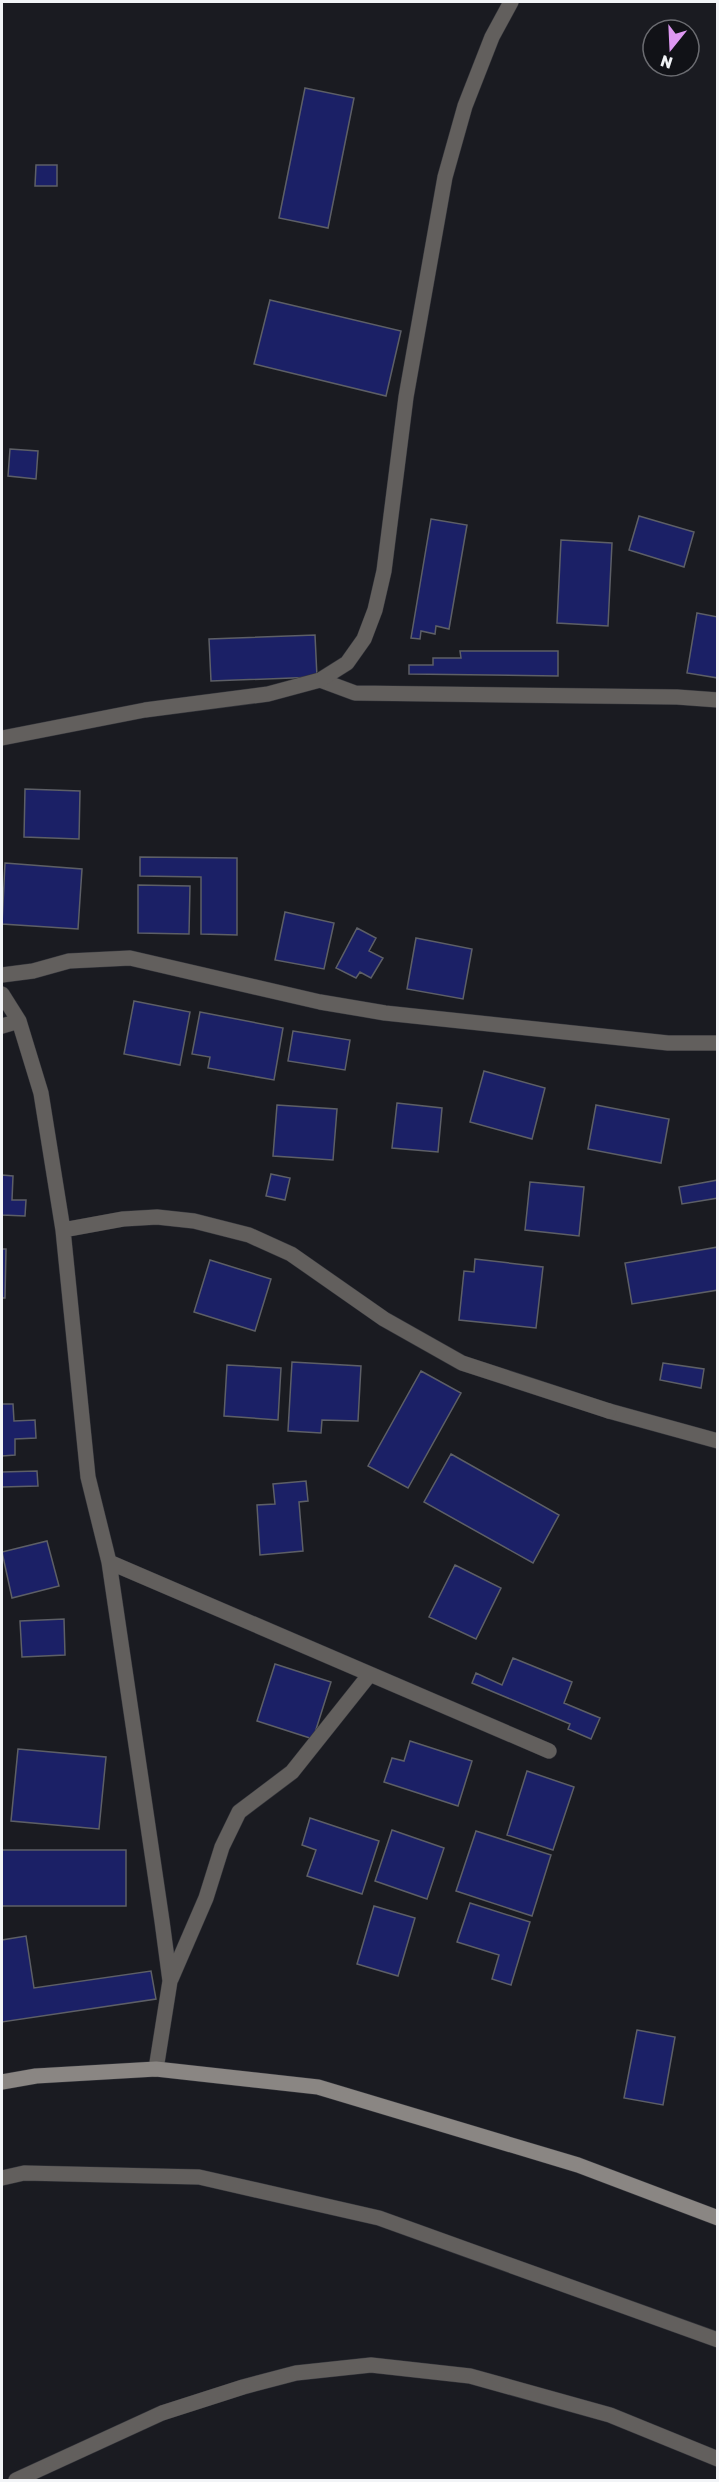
<svg xmlns="http://www.w3.org/2000/svg" width="719" height="2482" font-family="Rubik,sans-serif">
<style>
.building{fill:#1b2066;stroke:#5d5f66;stroke-width:1.5}
.lines{fill:none;stroke-linecap:round;stroke-linejoin:round}
.lane-casing{stroke:#34353b;stroke-width:16}
.street-casing{stroke:#34353b;stroke-width:16}
.secondary-casing{stroke:#34353b;stroke-width:16}
.lane{stroke:#625f5d;stroke-width:15}
.street{stroke:#625f5d;stroke-width:15}
.secondary{stroke:#8a8683;stroke-width:15}
</style>
<rect width="100%" height="100%" fill="#1a1b21"/>
<path class="building" d="M305,88L354,98L328,228L279,218Z
M36,165H57V186H35Z
M270,300L401,331L386,396L254,364Z
M10,449L38,451L36,479L8,476Z
M639,516L694,532L684,567L629,550Z
M431,519L467,525L449,629L436,626L435,634L421,631L420,639L411,638Z
M561,540L612,543L608,626L557,623Z
M697,613L718,617V678L687,673Z
M315,635L317,677L211,681L209,639Z
M460,651H558V676L409,674V665H433V658H461Z
M25,789L80,791L79,839L24,837Z
M140,857L237,858V935L201,934V877L140,876Z
M5,863L82,869L78,929L2,924Z
M138,885L190,886L189,934L138,933Z
M285,912L334,923L324,969L275,960Z
M357,928L376,938L369,951L383,958L371,978L360,972L356,978L336,968Z
M416,938L472,949L463,999L407,989Z
M134,1001L190,1012L180,1065L124,1054Z
M200,1012L283,1028L274,1080L208,1068L210,1057L192,1054Z
M293,1031L350,1040L345,1070L288,1061Z
M484,1071L545,1088L532,1139L470,1122Z
M397,1103L442,1108L438,1152L392,1148Z
M277,1105L337,1109L333,1160L273,1156Z
M596,1105L669,1119L661,1163L588,1149Z
M271,1174L290,1178L285,1200L266,1196Z
M2,1175L13,1176L12,1200H26L25,1216L2,1215Z
M718,1180V1198L682,1204L679,1187Z
M530,1182L584,1187L579,1236L525,1230Z
M718,1247V1290L632,1304L625,1263Z
M2,1249H6L5,1298H2Z
M475,1259L543,1267L536,1328L459,1320L464,1271L474,1272Z
M210,1260L271,1279L255,1331L194,1312Z
M292,1362L361,1366L358,1421L322,1420L321,1433L288,1431Z
M663,1363L704,1369L701,1388L660,1380Z
M227,1365L281,1368L278,1420L224,1416Z
M421,1371L461,1393L408,1488L368,1466Z
M2,1404H13L14,1421L35,1420L36,1438L15,1439V1455L2,1456Z
M451,1454L559,1515L533,1563L424,1502Z
M37,1471L38,1486L2,1487V1472Z
M306,1481L308,1501L299,1502L303,1551L260,1555L257,1505L275,1504L273,1484Z
M47,1541L59,1586L12,1598L2,1552Z
M455,1565L501,1588L476,1639L429,1617Z
M64,1619L65,1655L22,1657L20,1621Z
M513,1658L572,1682L564,1703L600,1718L591,1739L568,1729L570,1724L472,1683L476,1673L502,1685Z
M275,1664L331,1682L313,1739L257,1721Z
M410,1741L472,1761L458,1806L384,1782L392,1758L404,1761Z
M18,1749L106,1757L99,1829L11,1821Z
M527,1771L574,1787L553,1850L507,1835Z
M310,1818L379,1841L362,1894L307,1876L316,1850L302,1845Z
M392,1830L444,1848L427,1899L375,1881Z
M476,1831L551,1855L532,1916L456,1891Z
M2,1850H126V1906H2Z
M470,1903L530,1922L511,1985L492,1979L499,1955L457,1942Z
M374,1906L415,1918L398,1976L357,1964Z
M26,1936L34,1988L151,1971L156,1999L2,2022V1940Z
M637,2030L675,2037L663,2105L624,2098Z"/>
<g class="lines">
<g class="lane-casing">
<path id="lane" d="M320,680L355,693L677,697L718,700
M609,1411L718,1441"/>
</g>
<g class="street-casing">
<path id="street" d="M2,738L145,710L268,694L320,680L347,663L364,639L375,610L384,571L406,397L445,177L465,106L492,37L511,2
M2,975L33,971L69,961L130,958L320,1002L385,1013L668,1043H718
M2,994L19,1021L41,1093L63,1230L88,1477L109,1562L162,1921L170,1981L156,2069
M2,1026L19,1021
M63,1230L123,1219L157,1217L194,1221L249,1235L291,1254L384,1319L462,1363L609,1411
M109,1562L549,1751
M171,1979L206,1898L222,1847L239,1812L292,1772L370,1674
M2,2178L24,2173L199,2177L379,2218L718,2340
M16,2480L162,2413L243,2387L296,2373L371,2365L470,2376L610,2415L718,2459"/>
</g>
<g class="secondary-casing">
<path id="secondary" d="M2,2082L36,2076L156,2069L318,2087L578,2165L718,2218"/>
</g>
<use href="#lane" class="lane"/>
<use href="#street" class="street"/>
<use href="#secondary" class="secondary"/>
</g>
<rect width="719" height="2482" fill="none" stroke="#f2f4f7" stroke-width="6"/>
<g transform="translate(671 48) rotate(198)"><circle r="28" fill="#111217" stroke="#6b6c71" stroke-width="1.5"/>
<path d="M0-4.5L10 22L0 15L-10 22Z" fill="#de98f2"/>
<text y="-9" font-size="16" font-weight="bold" text-anchor="middle" fill="#f2f4f7">N</text>
</g>
</svg>
